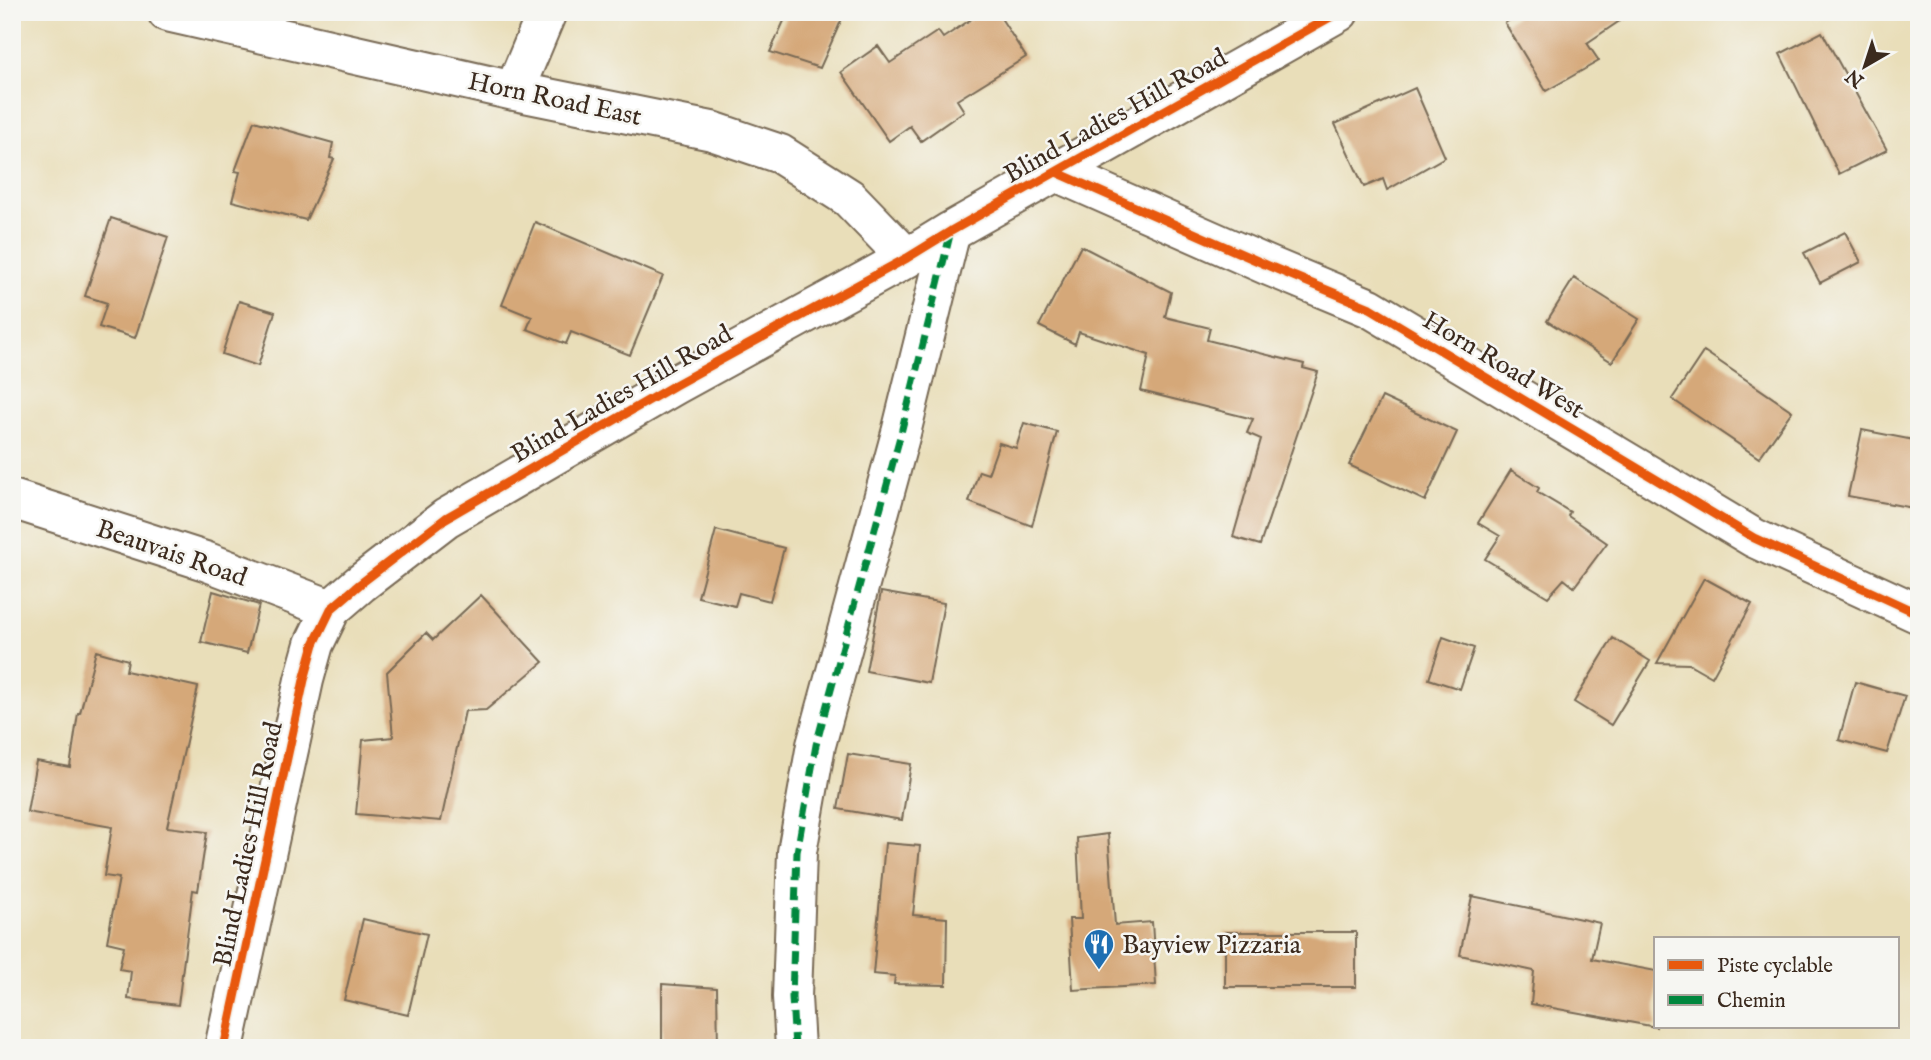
<svg xmlns="http://www.w3.org/2000/svg" width="1931" height="1060" font-family="'IM FELL English',serif">
<style>
.building{fill:#d5a879}
.lines{fill:none;stroke-linecap:round;stroke-linejoin:round}
.minor-casing{stroke:#786954;stroke-width:42}
.minor{stroke:#fff;stroke-width:38}
.quiet{stroke:#00873e;stroke-width:7;stroke-dasharray:14 7;stroke-linecap:butt}
.cycleway-casing{stroke:#f6f6f2;stroke-width:13}
.cycleway{stroke:#e8590c;stroke-width:9}
.labels{text-anchor:middle;stroke-width:5;stroke-linejoin:round;paint-order:stroke}
.street-label{font-size:26px;fill:#3b2a1e;stroke:#f6f6f2}
.poi-label{font-size:26px;fill:#3b2a1e;stroke:#f6f6f2;text-anchor:start}
</style>
<rect width="100%" height="100%" fill="#f6f6f2"/>
<filter id="ink" filterUnits="userSpaceOnUse"><feTurbulence type="fractalNoise" baseFrequency=".0143" numOctaves="2"/><feDisplacementMap in="SourceGraphic" scale="14" xChannelSelector="R" yChannelSelector="G"/><feConvolveMatrix kernelMatrix="1 2 1 2 8 2 1 2 1" color-interpolation-filters="sRGB"/></filter>
<filter id="wash" filterUnits="userSpaceOnUse"><feTurbulence type="fractalNoise" baseFrequency=".00686" numOctaves="4" result="noise"/><feDisplacementMap in="SourceGraphic" scale="28" xChannelSelector="R" yChannelSelector="G"/><feGaussianBlur stdDeviation="1.57" result="paint"/><feColorMatrix in="noise" values="0 0 0 0 0 0 0 0 0 0 0 0 0 0 0 0 0 1.4 0 .05"/><feComposite in="paint" operator="in"/></filter>
<g filter="url(#wash)">
<rect width="100%" height="100%" fill="#e9deb9"/>
<g id="blocks">
<path class="building" d="M788,12H845L820,68L770,52Z
M982,12H997L1026,57L957,100L964,111L921,141L910,126L889,141L841,72L878,46L890,63L938,31L943,38Z
M1523,12H1633L1587,43L1599,61L1546,91L1505,23Z
M1822,32L1887,150L1839,174L1780,54Z
M1415,88L1445,157L1387,190L1383,179L1364,187L1335,124Z
M254,121L333,143L330,158L334,159L306,220L232,201L240,172L235,171Z
M111,218L168,237L135,338L99,327L107,303L85,296Z
M535,222L663,276L630,355L571,332L566,344L527,329L532,317L502,305Z
M1845,232L1861,262L1820,283L1804,253Z
M1081,246L1171,292L1165,317L1210,328L1207,340L1304,364L1303,368L1318,372L1260,545L1233,537L1261,439L1247,433L1253,419L1141,391L1149,355L1079,332L1075,344L1039,326Z
M1574,278L1639,319L1612,362L1547,321Z
M239,301L275,312L258,366L222,354Z
M1704,351L1792,411L1759,458L1672,399Z
M1382,397L1457,432L1425,501L1349,465Z
M1024,423L1057,432L1032,526L969,502L979,471L988,474L999,443L1016,448Z
M1862,430L1919,441V509L1848,496Z
M1511,470L1539,488L1537,492L1570,512L1568,516L1607,543L1574,587L1564,579L1548,597L1485,559L1500,536L1478,523Z
M716,530L784,548L770,601L739,593L735,606L698,597Z
M1704,578L1752,604L1712,677L1689,664L1657,663Z
M213,591L259,605L247,653L201,642Z
M881,592L944,603L929,683L866,671Z
M481,595L543,662L486,710L465,711L441,821L356,814L363,740L393,737L387,672L426,633L433,640Z
M1443,637L1474,648L1460,689L1429,679Z
M1613,638L1650,661L1611,725L1574,702Z
M96,651L128,660L126,671L198,687L167,827L207,832L198,891L193,890L178,1005L128,999L131,971L119,969L124,946L107,942L119,878L104,876L112,827L27,812L36,761L70,767L78,713H80Z
M1855,682L1905,696L1887,753L1839,740Z
M848,754L911,764L902,820L838,809Z
M1108,834L1115,925L1152,922L1156,985L1073,990L1069,919H1081L1077,838Z
M885,843L920,846L913,915L947,918L946,985L894,984L895,976L873,974Z
M1472,896L1600,923L1592,959L1656,971V1027L1531,1004L1534,971L1460,955Z
M363,919L427,934L408,1015L344,1000Z
M1225,932H1356V987H1225Z
M662,984L717,988L718,1048H662Z"/>
</g>
</g>
<g filter="url(#ink)">
<use href="#blocks" fill-opacity="0" stroke="#786954" stroke-width="2"/>
<g class="lines">
<g class="minor-casing">
<path id="minor" d="M167,12L514,91L712,131L780,154L849,198L907,258
M514,91L547,12
M1056,172L1269,266L1370,308L1754,538L1919,614
M12,499L205,561L331,609
M224,1048L304,680L314,644L331,609L360,584L446,518L675,385L907,258L951,231L1339,12
M795,1048L792,997L797,852L816,745L901,433L951,231"/>
</g>
<use href="#minor" class="minor"/>
<path class="quiet" d="M795,1048L792,997L797,852L816,745L901,433L951,231"/>
<g class="cycleway-casing">
<path id="cycleway" d="M1056,172L1269,266L1370,308L1754,538L1919,614
M224,1048L304,680L314,644L331,609L360,584L446,518L675,385L907,258L951,231L1339,12"/>
</g>
<use href="#cycleway" class="cycleway"/>
</g>
</g>
<defs>
<g id="restaurant-pin" transform="scale(1.575)"><path d="M0 17L-7.5 6A9.5 9.5 0 1 1 7.5 6Z" fill="#1f6fb2" stroke="#f6f6f2"/><path d="M-5-6h1v4h1v-4h1v4h1v-4h1v5L-1.5 .5V6h-2V.5L-5-1ZM5-6V6H3V1.5H1.5Q1.5-4 5-6Z" fill="#fff"/></g>
</defs>
<g fill-rule="evenodd">
<use href="#restaurant-pin" x="1099" y="944"/>
</g>
<g class="labels">
<g class="street-label">
<text transform="translate(555 98) rotate(12)" y="9">Horn Road East</text>
<text transform="translate(1115 115) rotate(-29)" y="9">Blind Ladies Hill Road</text>
<text transform="translate(1504 364) rotate(31)" y="9">Horn Road West</text>
<text transform="translate(621 393) rotate(-30)" y="9">Blind Ladies Hill Road</text>
<text transform="translate(172 552) rotate(19)" y="9">Beauvais Road</text>
<text transform="translate(247 844) rotate(-78)" y="9">Blind Ladies Hill Road</text>
</g>
<g class="poi-label">
<text x="1122" y="953">Bayview Pizzaria</text>
</g>
</g>
<rect width="1931" height="1060" fill="none" stroke="#f6f6f2" stroke-width="42"/>
<rect x="1654" y="937" width="245" height="91" fill="#f6f6f2" stroke="#aba49d" stroke-width="2"/>
<rect x="1668" y="960" width="35" height="10" fill="#e8590c" stroke="#aba49d" stroke-width="2"/>
<text x="1717" y="972" font-size="21" fill="#3b2a1e">Piste cyclable</text>
<rect x="1668" y="995" width="35" height="10" fill="#00873e" stroke="#aba49d" stroke-width="2"/>
<text x="1717" y="1007" font-size="21" fill="#3b2a1e">Chemin</text>
<g transform="translate(1865 66) rotate(219)" stroke="#f6f6f2" stroke-width="5" paint-order="stroke">
<path d="M0-5L12 26L0 18L-12 26Z" fill="#3b2a1e"/>
<text y="-10" font-size="19" font-weight="bold" text-anchor="middle" fill="#3b2a1e">N</text>
</g>
</svg>
